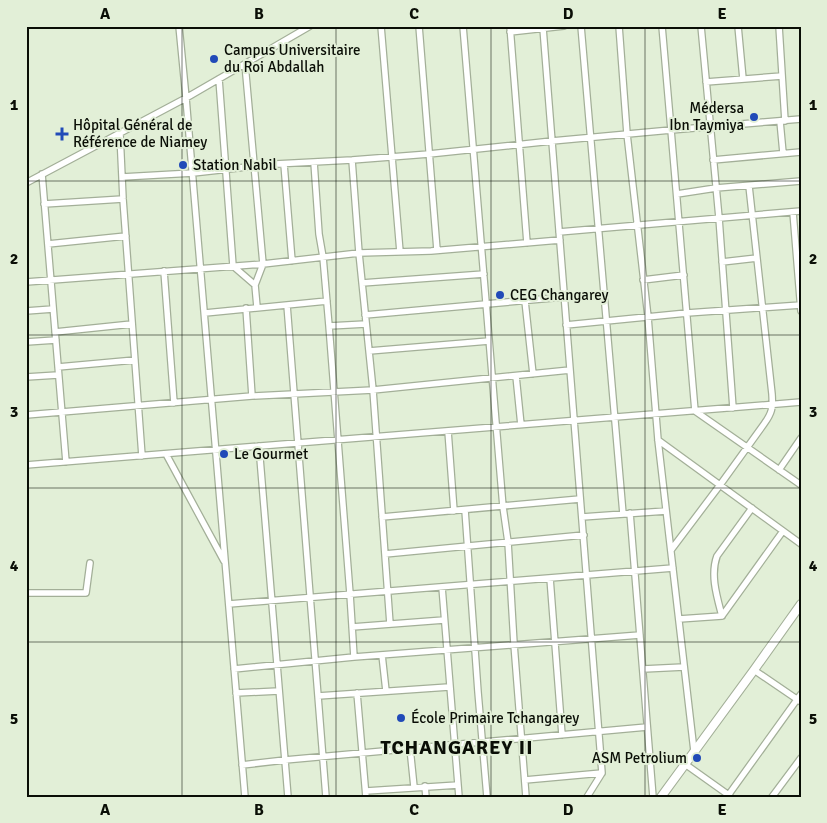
<svg xmlns="http://www.w3.org/2000/svg" width="827" height="823" font-family="Signika,sans-serif">
<style>
.lines{fill:none;stroke-linecap:round;stroke-linejoin:round}
.minor-casing{stroke:#a3af98;stroke-width:8}
.major-casing{stroke:#a3af98;stroke-width:10}
.minor{stroke:#fff;stroke-width:5.5}
.major{stroke:#fff;stroke-width:8}
.grid{fill:none;stroke:#0a0e06;stroke-width:1;stroke-opacity:0.55}
.poi-dot{fill:#214ab8;stroke:#e2efd7;stroke-width:2}
.labels{text-anchor:middle;stroke-width:4;stroke-linejoin:round;paint-order:stroke}
.poi-label{font-size:15px;fill:#0a0e06;stroke:#e2efd7;text-anchor:start}
.district-label{font-size:20px;font-weight:bold;letter-spacing:1px;fill:#0a0e06;stroke:#e2efd7}
.neatline{fill:none;stroke:#0a0e06;stroke-width:2}
.grid-label{font-size:16px;text-anchor:middle;font-weight:bold;fill:#0a0e06}
</style>
<rect width="100%" height="100%" fill="#e2efd7"/>
<g class="lines">
<g class="minor-casing">
<path id="minor" d="M179,26L186,98L245,797
M381,26L400,252
M419,26L437,250
M463,26L503,507L508,542L514,644L526,797
M510,26L527,243
M581,26L623,514
M619,26L627,134L648,317L658,440L694,751
M701,26L719,218L733,408
M738,26L743,79
M779,26L785,121
M543,28L602,773L587,797
M510,32L564,26
M245,64L263,264L255,285L257,307
M219,79L233,266L255,285
M706,82L782,76
M801,119L671,130L695,411L801,485
M780,121L783,153
M120,134L123,199L142,456
M352,160L359,253L373,390L390,624
M713,160L801,152
M314,162L319,234L323,257L329,326L350,594L354,657
M284,164L292,261
M42,174L66,462
M122,177L193,173L275,164L352,160L429,154L552,141L671,130L662,26
M26,183L186,98L310,26
M677,194L716,188L801,181
M44,204L123,199
M793,212L801,311
M559,232L801,211
M48,244L126,236
M722,262L757,258
M164,271L174,403
M643,280L684,275
M26,282L263,264L359,253L431,251L560,240
M362,283L484,274
M525,301L533,374
M287,305L326,797
M246,308L252,396
M26,311L53,309
M205,313L327,301
M365,315L564,297
M566,325L687,313L801,305
M329,326L366,324
M55,332L132,324
M26,342L56,340
M369,351L489,341
M58,367L135,360
M516,376L521,425
M26,377L58,375
M26,415L252,396L373,390L570,370
M448,431L454,511
M658,440L801,544
M259,446L288,797
M166,454L224,561
M26,465L801,402
M779,470L801,438
M465,510L478,692L487,797
M630,513L653,797
M382,517L580,499
M582,517L666,511
M671,550L720,485L764,424C772,413 773,408 772,394L749,186
M385,554L584,535
M550,578L562,735
M442,587L459,797
M26,593H86L90,563
M229,604L673,568
M722,616C717,597 710,575 717,556L752,508
M679,619L722,616L783,531
M352,627L444,620
M382,655L386,691
M234,669L354,657L640,635
M643,669L684,667
M754,670L801,702
M236,693L279,691
M357,693L366,797
M318,696L449,687
M410,748L414,787
M685,764L730,796
M242,765L285,760L647,727
M525,780L602,773
M425,786L426,797
M366,791L458,785
M727,797L801,694
M772,797L801,758"/>
</g>
<g class="major-casing">
<path id="major" d="M661,797L754,670L801,604"/>
</g>
<use href="#minor" class="minor"/>
<use href="#major" class="major"/>
</g>
<path class="grid" d="M182,26V797M336,26V797M491,26V797M645,26V797M26,181H801M26,335H801M26,488H801M26,642H801"/>
<g class="poi-dot">
<circle cx="214" cy="59" r="5"/>
<circle cx="754" cy="117" r="5"/>
<path d="M59.5 126.5h5v5h5v5h-5v5h-5v-5h-5v-5h5z"/>
<circle cx="183" cy="165" r="5"/>
<circle cx="500" cy="295" r="5"/>
<circle cx="224" cy="454" r="5"/>
<circle cx="401" cy="718" r="5"/>
<circle cx="697" cy="758" r="5"/>
</g>
<g class="labels">
<g class="poi-label">
<text x="224" y="55">Campus Universitaire<tspan x="224" dy="17">du Roi Abdallah</tspan></text>
<text x="744" y="113" text-anchor="end">Médersa<tspan x="744" dy="17">Ibn Taymiya</tspan></text>
<text x="73" y="130">Hôpital Général de<tspan x="73" dy="17">Référence de Niamey</tspan></text>
<text x="193" y="170">Station Nabil</text>
<text x="510" y="300">CEG Changarey</text>
<text x="234" y="459">Le Gourmet</text>
<text x="411" y="723">École Primaire Tchangarey</text>
<text x="687" y="763" text-anchor="end">ASM Petrolium</text>
</g>
<g class="district-label">
<text x="457" y="754">TCHANGAREY II</text>
</g>
</g>
<rect width="827" height="823" fill="none" stroke="#e2efd7" stroke-width="55"/>
<rect x="28" y="28" width="772" height="768" class="neatline"/>
<g class="grid-label">
<text x="105" y="19">A</text>
<text x="259" y="19">B</text>
<text x="414" y="19">C</text>
<text x="568" y="19">D</text>
<text x="722" y="19">E</text>
<text x="14" y="110">1</text>
<text x="813" y="110">1</text>
<text x="14" y="264">2</text>
<text x="813" y="264">2</text>
<text x="14" y="417">3</text>
<text x="813" y="417">3</text>
<text x="14" y="571">4</text>
<text x="813" y="571">4</text>
<text x="14" y="724">5</text>
<text x="813" y="724">5</text>
<text x="105" y="815">A</text>
<text x="259" y="815">B</text>
<text x="414" y="815">C</text>
<text x="568" y="815">D</text>
<text x="722" y="815">E</text>
</g>
</svg>
